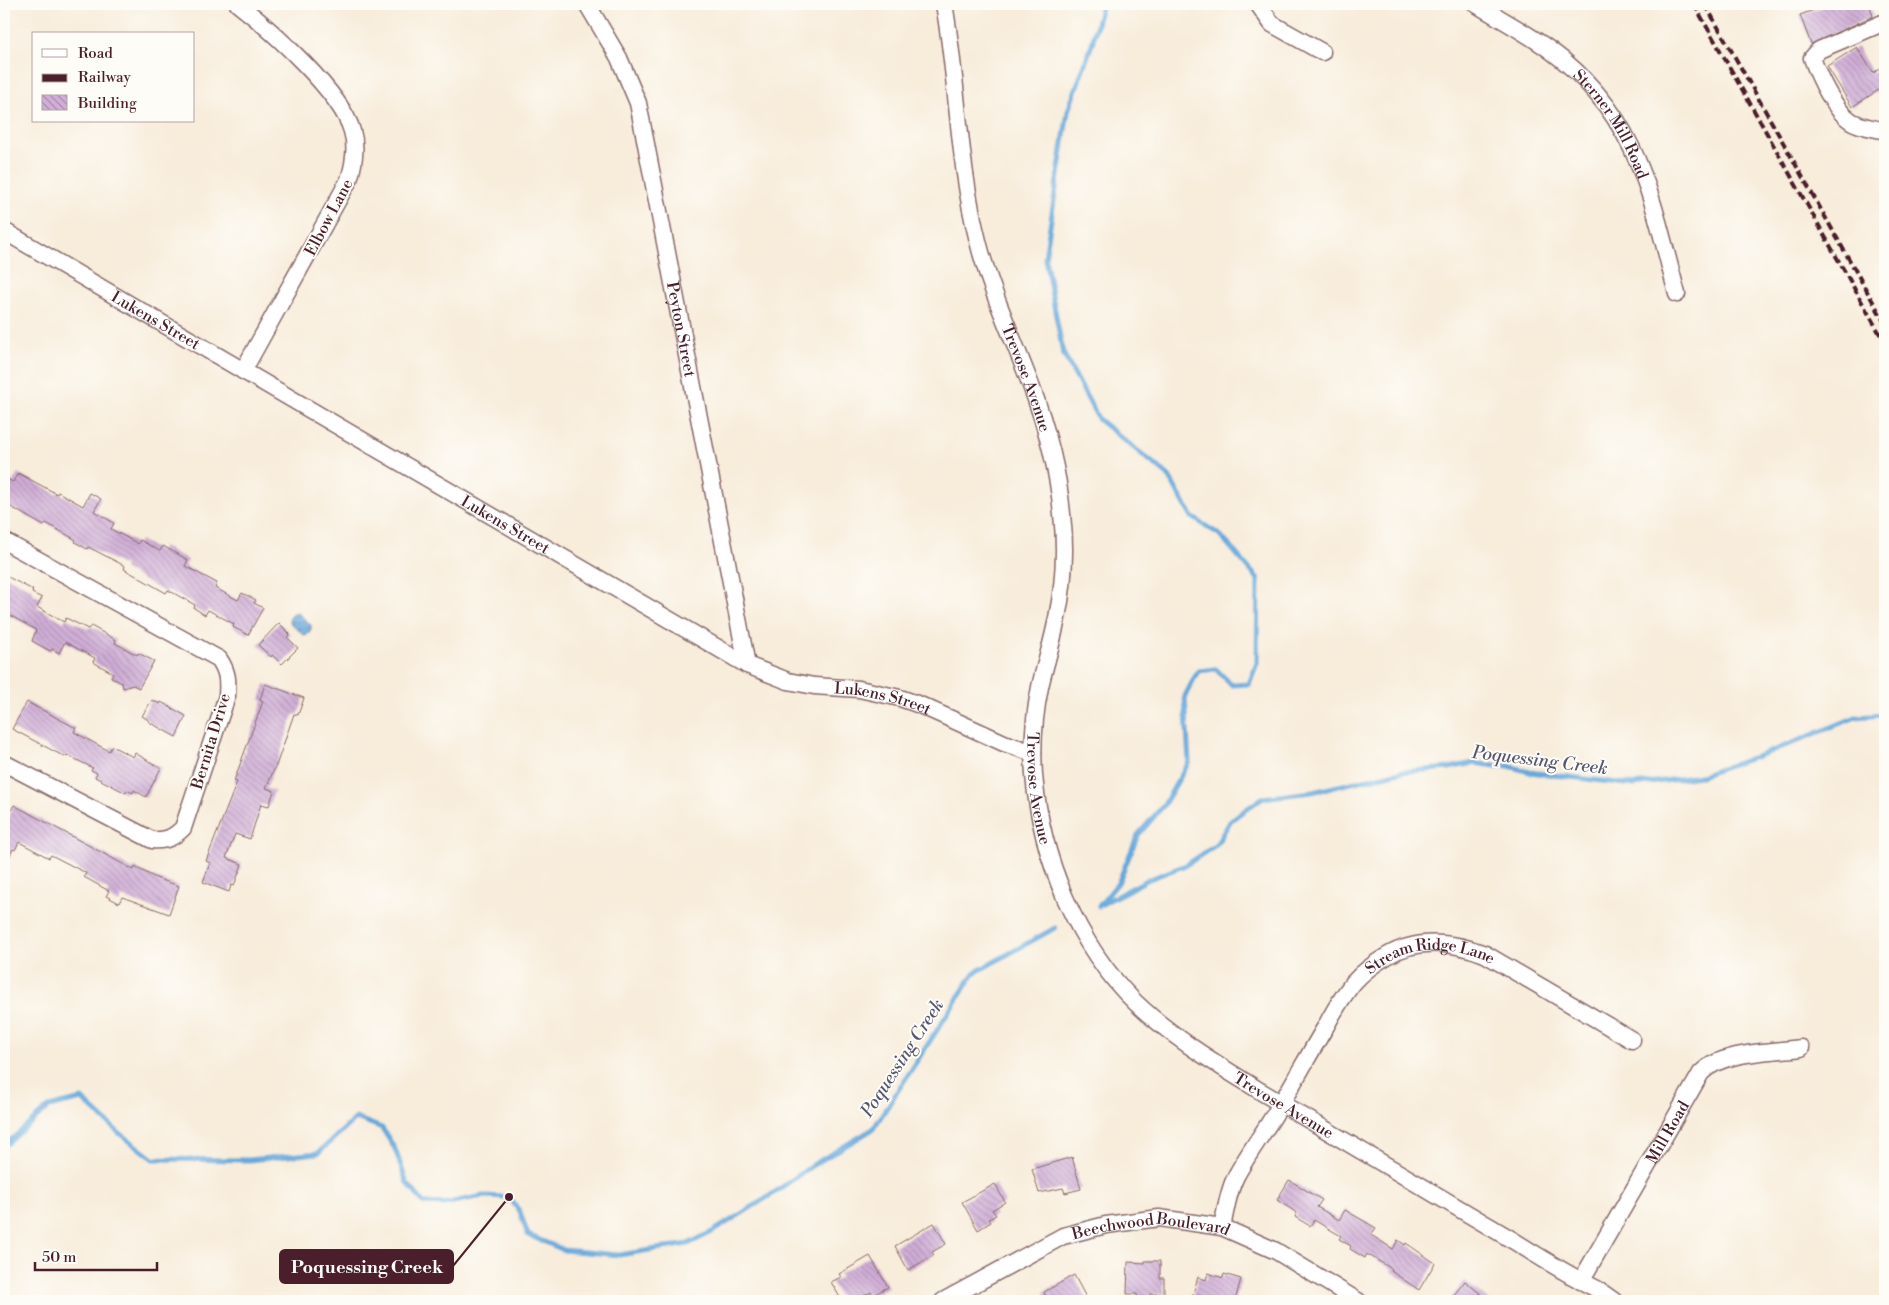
<svg xmlns="http://www.w3.org/2000/svg" width="1889" height="1305" font-family="'Libre Bodoni',serif">
<style>
.water{fill:url(#water-rules);stroke:#586483}
.lines{fill:none;stroke-linecap:round;stroke-linejoin:round}
.stream{stroke:#67a9db;stroke-width:5}
.building{fill:url(#building-back-hatch)}
.minor-casing{stroke:#876768;stroke-width:19}
.minor{stroke:#fff;stroke-width:16}
.rail{stroke:#4a1f2b;stroke-width:4;stroke-dasharray:8 4;stroke-linecap:butt}
.labels{text-anchor:middle;stroke-width:4;stroke-linejoin:round;paint-order:stroke}
.street-label{font-size:16px;fill:#4a1f2b;stroke:#fdfcf7}
.water-label{font-size:18px;font-style:italic;fill:#565671;stroke:#fdfcf7}
.leader{fill:none;stroke:#4a1f2b;stroke-width:2}
.callout-dot{fill:#4a1f2b;stroke:#fdfcf7;stroke-width:2}
.callout{fill:#4a1f2b;stroke:#4a1f2b;stroke-width:2}
.callout-label{font-size:18px;text-anchor:middle;font-weight:bold;fill:#fff}
</style>
<defs>
<pattern id="water-rules" width="6" height="5" patternUnits="userSpaceOnUse" patternTransform="scale(1.25)"><rect width="6" height="5" fill="#67a9db"/><path d="M0 2.5h6" fill="none" stroke="#5789b2"/></pattern>
<pattern id="building-back-hatch" width="6" height="6" patternUnits="userSpaceOnUse" patternTransform="scale(1.25)"><rect width="6" height="6" fill="#d0aed7"/><path d="M-1 5l2 2M0 0l6 6M5-1l2 2" fill="none" stroke="#ab8daf"/></pattern>
</defs>
<rect width="100%" height="100%" fill="#fdfcf7"/>
<filter id="ink" filterUnits="userSpaceOnUse"><feTurbulence type="fractalNoise" baseFrequency=".02" numOctaves="2"/><feDisplacementMap in="SourceGraphic" scale="10" xChannelSelector="R" yChannelSelector="G"/><feConvolveMatrix kernelMatrix="1 2 1 2 8 2 1 2 1" color-interpolation-filters="sRGB"/></filter>
<filter id="wash" filterUnits="userSpaceOnUse"><feTurbulence type="fractalNoise" baseFrequency=".0096" numOctaves="4" result="noise"/><feDisplacementMap in="SourceGraphic" scale="20" xChannelSelector="R" yChannelSelector="G"/><feGaussianBlur stdDeviation="1.12" result="paint"/><feColorMatrix in="noise" values="0 0 0 0 0 0 0 0 0 0 0 0 0 0 0 0 0 1.4 0 .05"/><feComposite in="paint" operator="in"/></filter>
<g filter="url(#wash)">
<rect width="100%" height="100%" fill="#f8ecda"/>
<path class="water" d="M297,612L311,625V629L308,634L304,635L289,622L290,615Z"/>
<g class="lines">
<path class="stream" d="M1102,904L1147,880L1186,865L1216,845L1231,820L1262,798L1312,792L1400,772L1449,768L1474,763L1495,766H1509L1530,772L1634,785L1701,776L1775,750L1856,717L1885,715
M1099,906L1118,883L1138,835L1163,806L1189,762L1185,696L1198,671L1216,669L1232,685L1249,684L1257,663L1258,579L1220,535L1192,517L1168,475L1099,420L1063,353L1045,258L1068,111L1092,44L1102,4
M4,1146L49,1107L82,1099L119,1133L153,1159L249,1160L318,1153L356,1118L382,1128L395,1149L407,1183L424,1203L443,1204L483,1196L509,1197L520,1212L528,1235L564,1250L619,1255L688,1244L712,1232L768,1197L813,1165L873,1129L974,973L1055,928"/>
</g>
<g id="blocks">
<path class="building" d="M1830,4H1869L1873,16L1811,44L1800,15Z
M1857,47L1873,73L1885,66V86L1852,107L1827,66Z
M18,473L57,494L58,492L83,506L90,493L101,499L94,511L114,523L111,529L138,544L140,540L160,551L163,546L188,560L185,566L217,583L215,588L238,600L242,593L256,600L254,603L263,608L248,635L233,627L234,624L208,610L205,615L194,608L195,605L168,590L166,593L124,569L125,566L96,551L88,547L87,549L75,542L76,540L46,523L44,526L4,503V477L13,482Z
M4,575L33,590L32,593L42,598L37,607L64,622L66,618L88,629L91,626L116,640L115,643L137,655L138,653L154,661L139,688L133,685L123,688L122,683L111,677L113,673L93,662L95,658L65,642L59,653L52,649L50,651L32,641L36,630L4,612Z
M279,623L290,634L287,637L298,648L282,664L272,655L271,657L258,645Z
M265,684L304,698L298,715L294,714L277,763L266,788L274,791L269,806L261,804L250,839L235,834L226,858L242,864L234,886L231,885L229,892L203,882L210,863L206,861L237,782L234,781L263,701L260,700Z
M152,700L160,704L161,702L186,716L176,737L149,722L150,721L142,716Z
M27,702L76,728L74,732L109,751L112,746L133,757L135,753L161,768L146,797L134,790L133,793L127,790L126,793L95,777L97,773L91,770L93,768L67,755L65,757L12,729Z
M14,805L134,870L135,867L156,878L179,886L169,914L122,897L119,903L106,896L109,891L84,877L86,873L51,855L49,858L19,842L15,850L13,849L4,867V824Z
M1072,1157L1081,1189L1065,1193L1063,1188L1039,1193L1032,1169Z
M1289,1180L1322,1200L1317,1207L1339,1220L1345,1210L1376,1228L1371,1235L1393,1249L1398,1240L1405,1245L1406,1243L1435,1263L1419,1290L1391,1271L1392,1269L1367,1254L1365,1258L1350,1249L1351,1246L1339,1239L1341,1236L1314,1220L1310,1226L1295,1217L1297,1213L1277,1200Z
M995,1184L1005,1202L992,1210L996,1215L989,1219L991,1222L978,1230L962,1202Z
M934,1223L946,1244L932,1252L934,1255L908,1270L895,1246Z
M870,1256L888,1287L873,1295L871,1292L854,1301H842L831,1282L841,1277L839,1274Z
M1145,1261H1160V1278H1164V1294H1150V1301H1138L1137,1294H1127L1128,1262L1145,1263Z
M1208,1273L1223,1278L1224,1274L1241,1279L1235,1301H1191L1198,1277L1206,1280Z
M1074,1275L1088,1301H1048L1044,1292Z
M1465,1281L1489,1301H1449Z"/>
</g>
</g>
<g filter="url(#ink)">
<use href="#blocks" fill-opacity="0" stroke="#876768" stroke-width="1"/>
<g class="lines">
<g class="minor-casing">
<g id="minor">
<path d="M238,4C270,29 341,92 352,131C357,147 354,164 349,180L243,371"/>
<path id="s1" d="M587,4L619,58L638,103L747,665"/>
<path id="s2" d="M944,4C958,82 958,163 978,241C990,290 1012,335 1030,383C1046,425 1058,469 1062,514C1066,549 1064,584 1057,618C1053,641 1045,664 1040,687C1034,716 1032,745 1034,775C1041,857 1076,945 1136,1003C1173,1038 1217,1064 1260,1091C1299,1114 1338,1137 1377,1160C1422,1187 1468,1214 1514,1241C1541,1258 1568,1275 1597,1289L1614,1301"/>
<path d="M1258,4L1272,24L1322,52"/>
<path id="s3" d="M1476,4C1500,19 1527,33 1550,50C1638,114 1651,196 1677,294"/>
<path d="M1885,22L1819,50L1812,58C1819,77 1834,110 1851,121C1860,127 1875,128 1885,131"/>
<path id="s4" d="M4,231L747,665L788,681L814,686L859,689L900,698L920,705L1004,743L1033,753"/>
<path d="M4,541L219,659C228,672 228,681 227,696L183,828C173,838 166,841 152,840L4,763"/>
<path id="s5" d="M1222,1227C1226,1210 1228,1191 1236,1176C1250,1150 1268,1127 1282,1102C1297,1077 1311,1051 1326,1026C1334,1011 1343,995 1354,982C1363,972 1375,963 1387,956C1417,938 1453,942 1485,954L1632,1040"/>
<path id="s6" d="M1581,1281L1701,1073C1722,1051 1772,1052 1801,1048"/>
<path id="s7" d="M943,1301L1063,1236L1106,1225L1159,1218L1222,1227L1276,1251L1358,1301"/>
</g>
</g>
<use href="#minor" class="minor"/>
<path class="rail" d="M1694,4L1885,343
M1705,4L1885,323"/>
</g>
</g>
<g class="labels">
<g class="street-label">
<text dy="6" stroke="none"><textPath href="#s3" startOffset="185">Sterner Mill Road</textPath></text>
<text transform="translate(328 217) rotate(-62)" y="6">Elbow Lane</text>
<text dy="6" stroke="none"><textPath href="#s4" startOffset="176">Lukens Street</textPath></text>
<text dy="6" stroke="none"><textPath href="#s1" startOffset="342">Peyton Street</textPath></text>
<text dy="6" stroke="none"><textPath href="#s2" startOffset="385">Trevose Avenue</textPath></text>
<text dy="6" stroke="none"><textPath href="#s4" startOffset="581">Lukens Street</textPath></text>
<text dy="6" stroke="none"><textPath href="#s4" startOffset="1001">Lukens Street</textPath></text>
<text transform="translate(210 741) rotate(-73)" y="6">Bernita Drive</text>
<text dy="6" stroke="none"><textPath href="#s2" startOffset="804">Trevose Avenue</textPath></text>
<text dy="6" stroke="none"><textPath href="#s5" startOffset="366">Stream Ridge Lane</textPath></text>
<text dy="6" stroke="none"><textPath href="#s2" startOffset="1225">Trevose Avenue</textPath></text>
<text dy="6" stroke="none"><textPath href="#s6" startOffset="172">Mill Road</textPath></text>
<text dy="6" stroke="none"><textPath href="#s7" startOffset="226">Beechwood Boulevard</textPath></text>
</g>
<g class="water-label">
<text transform="translate(1540 760) rotate(7)" y="6">Poquessing Creek</text>
<text transform="translate(902 1058) rotate(-57)" y="6">Poquessing Creek</text>
</g>
</g>
<path class="leader" d="M509 1197L453 1266"/>
<circle class="callout-dot" cx="509" cy="1197" r="5"/>
<rect class="callout" x="280" y="1250" width="173" height="33" rx="5"/>
<g class="callout-label">
<text x="367" y="1273">Poquessing Creek</text>
</g>
<rect width="1889" height="1305" fill="none" stroke="#fdfcf7" stroke-width="20"/>
<rect x="32" y="32" width="162" height="90" fill="#fdfcf7" stroke="#b5a4a5"/>
<rect x="42" y="49" width="25" height="8" fill="#ffffff" stroke="#b5a4a5"/>
<text x="78" y="58" font-size="15" fill="#4a1f2b">Road</text>
<rect x="42" y="74" width="25" height="8" fill="#4a1f2b" stroke="#b5a4a5"/>
<text x="78" y="82" font-size="15" fill="#4a1f2b">Railway</text>
<rect x="42" y="95" width="25" height="15" fill="url(#building-back-hatch)" stroke="#b5a4a5"/>
<text x="78" y="108" font-size="15" fill="#4a1f2b">Building</text>
<path d="M35 1262v8h122v-8" fill="none" stroke="#4a1f2b" stroke-width="2.5"/>
<text x="42" y="1262" font-size="15" fill="#4a1f2b" stroke="#fdfcf7" stroke-width="4" paint-order="stroke">50 m</text>
</svg>
